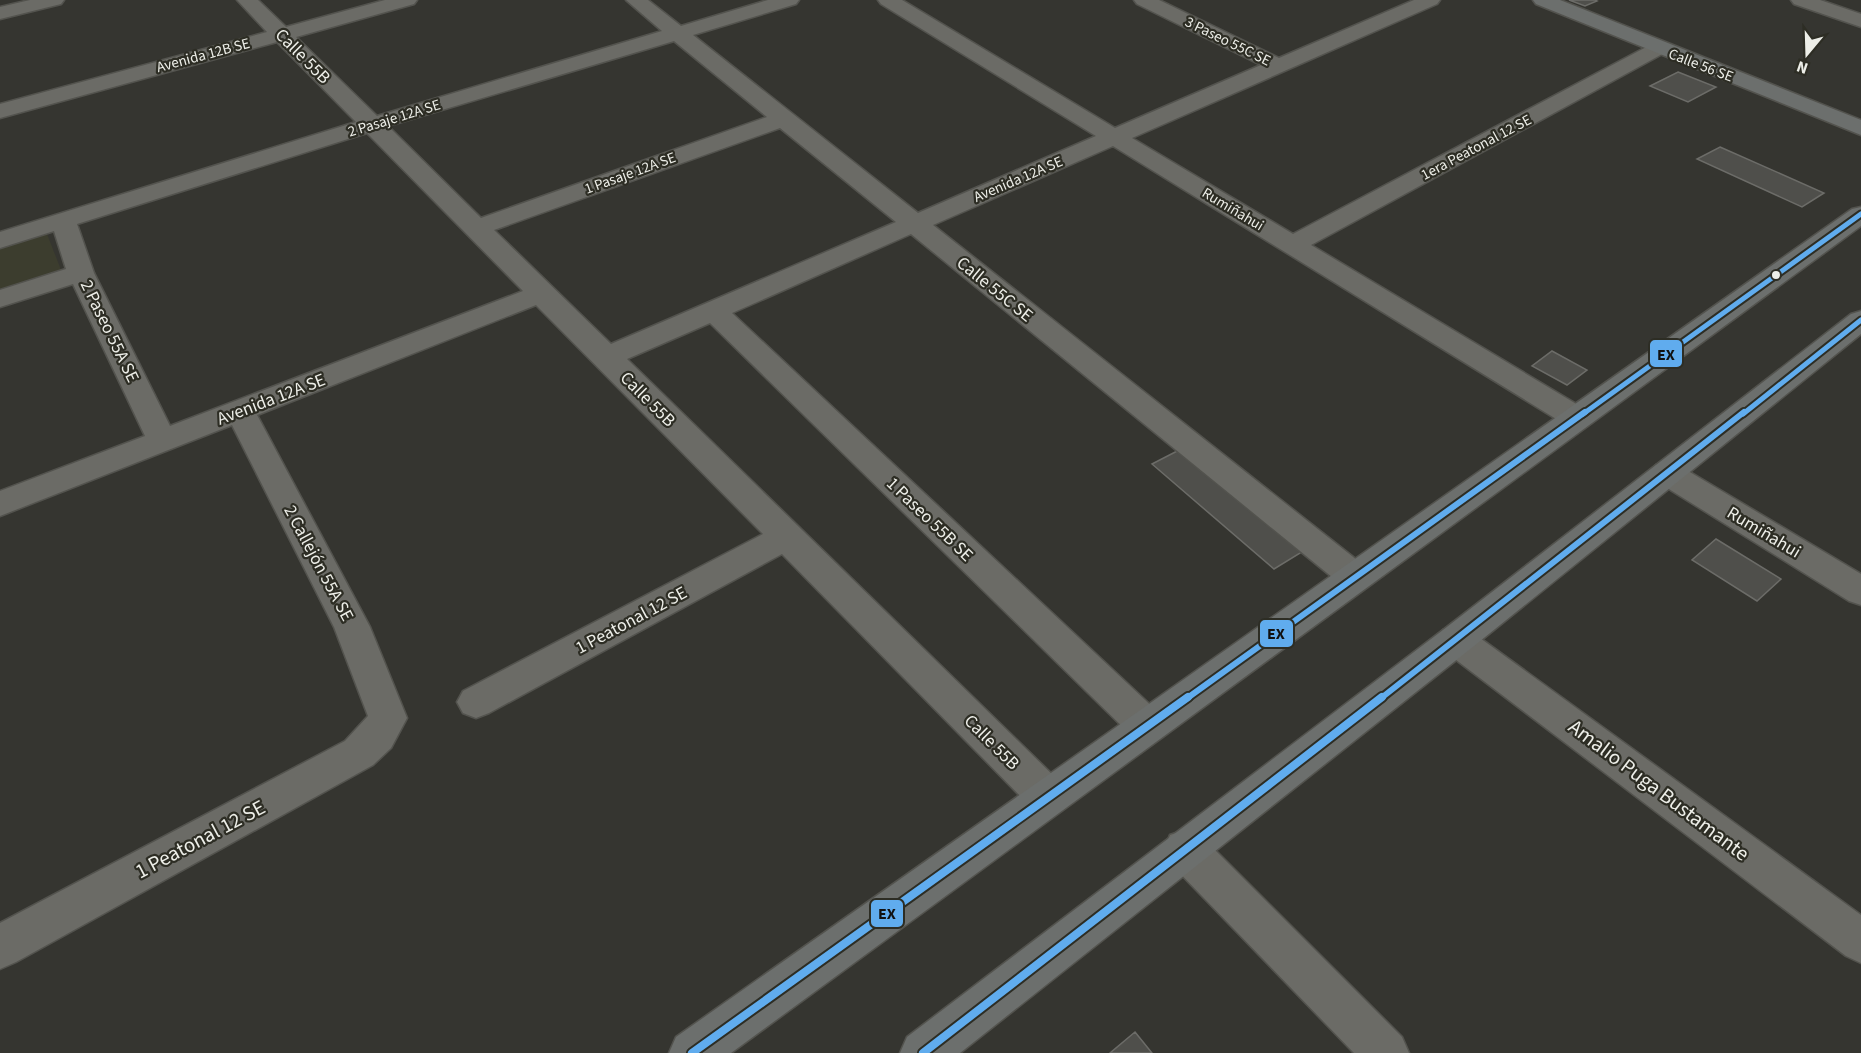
<svg xmlns="http://www.w3.org/2000/svg" width="1861" height="1053" font-family="'Source Sans 3',sans-serif">
<style>
.built{fill:#3c3d2e}
.building{fill:#4f4f4b;stroke:#6c6c68;stroke-width:1.5}
.lines{fill:none;stroke-linecap:round;stroke-linejoin:round}
.street-casing{stroke:#53534e;stroke-width:3}
.secondary-casing{stroke:#53534e;stroke-width:3}
.street{fill:#6b6b66;fill-rule:evenodd}
.secondary{fill:#6c6f6d;fill-rule:evenodd}
.bus-1-far2-casing{stroke:#2d2d24;stroke-width:9}
.bus-1-far1-casing{stroke:#2d2d24;stroke-width:10}
.bus-1-casing{stroke:#2d2d24;stroke-width:12}
.bus-1-far2{stroke:#60acee;stroke-width:5}
.bus-1-far1{stroke:#60acee;stroke-width:6}
.bus-1{stroke:#60acee;stroke-width:8}
.bus-dot{fill:#edeee8;stroke:#2d2d24;stroke-width:2}
.labels{text-anchor:middle;stroke-width:4.5;stroke-linejoin:round;paint-order:stroke}
.far-street-label{font-size:15px;fill:#edeee8;stroke:#2d2d24}
.street-label{font-size:18px;fill:#edeee8;stroke:#2d2d24}
.near-street-label{font-size:21px;fill:#edeee8;stroke:#2d2d24}
.line-badge{stroke:#2d2d24;stroke-width:2}
.pale-badge-label{font-size:16px;text-anchor:middle;font-weight:bold;fill:#111}
</style>
<rect width="100%" height="100%" fill="#353530"/>
<path class="built" d="M47,234L63,275L0,294V248Z"/>
<path class="building" d="M1569,0H1595L1597,1L1585,6Z
M1678,72L1716,87L1688,102L1650,86Z
M1720,147L1824,193L1802,207L1697,159Z
M1552,351L1587,370L1567,385L1532,366Z
M1187,446L1310,547L1274,569L1152,464Z
M1716,539L1781,579L1757,601L1692,560Z
M1135,1032L1152,1053H1110Z"/>
<g class="lines">
<g class="street-casing">
<path id="street" d="M30,0H64L61,4L0,19V7Z
M237,0H258L286,27L385,0H417L414,4L296,37L377,116L662,31L626,0H648L681,26L768,0H799L796,4L693,35L918,213L1096,136L881,4L878,0H902L1115,128L1261,65L1137,4L1134,0H1159L1279,58L1414,0H1440L1437,4L1132,138L1293,234L1652,44L1659,42L1666,44L1669,48L1666,52L1311,245L1588,411L1592,418L1588,425L1577,428L1566,425L1113,146L933,225L1367,568L1372,577L1367,586L1355,590L1343,586L911,234L732,313L1160,714L1166,726L1160,738L1147,742L1134,738L710,323L627,359L1062,784L1068,797L1062,810L1048,815L1034,810L782,554L489,713L476,718L463,713L457,702L463,691L763,534L536,305L257,415L370,627L407,718L391,748L373,765L16,962L0,969V923L345,741L368,716L334,627L232,425L0,516V491L145,436L73,284L0,307V290L66,269L54,231L0,248V232L356,122L277,42L0,118V104L267,32ZM674,41L767,117L481,218L388,126ZM780,128L896,222L611,344L494,230ZM367,133L523,291L170,426L94,273L77,224Z
M1791,0H1820L1861,14V27L1794,4Z
M1667,462L1678,465L1861,574V605L1849,601L1656,481L1651,473L1656,465Z
M1456,625L1469,630L1861,915V963L1846,956L1443,650L1438,640L1443,630Z
M1185,830L1200,835L1402,1037L1409,1053H1354L1170,863L1164,849L1170,835Z"/>
</g>
<g class="secondary-casing">
<path id="secondary" d="M1533,0H1560L1861,120V135L1536,4Z
M1861,207V226L731,1053H669L676,1037L1852,209Z
M1861,311V334L1469,650L960,1053H900L907,1037L1443,630L1851,314Z"/>
</g>
<use href="#street" class="street"/>
<use href="#secondary" class="secondary"/>
<g class="bus-1-far2-casing">
<path id="bus-1-far2" d="M1583,414L1861,214
M1743,414L1861,320"/>
</g>
<g class="bus-1-far1-casing">
<path id="bus-1-far1" d="M1186,699L1585,412
M1380,699L1744,412"/>
</g>
<g class="bus-1-casing">
<path id="bus-1" d="M692,1053L1188,697
M923,1053L1382,697"/>
</g>
<use href="#bus-1-far2" class="bus-1-far2"/>
<use href="#bus-1-far1" class="bus-1-far1"/>
<use href="#bus-1" class="bus-1"/>
</g>
<circle class="bus-dot" cx="1776" cy="275" r="5"/>
<g class="labels">
<g class="far-street-label">
<text transform="translate(1228 41) rotate(26)" y="5">3 Paseo 55C SE</text>
<text transform="translate(203 55) rotate(-15)" y="5">Avenida 12B SE</text>
<text transform="translate(1701 65) rotate(21)" y="5">Calle 56 SE</text>
<text transform="translate(394 118) rotate(-17)" y="5">2 Pasaje 12A SE</text>
<text transform="translate(1476 147) rotate(-28)" y="5">1era Peatonal 12 SE</text>
<text transform="translate(630 173) rotate(-20)" y="5">1 Pasaje 12A SE</text>
<text transform="translate(1018 179) rotate(-23)" y="5">Avenida 12A SE</text>
<text transform="translate(1233 209) rotate(31)" y="5">Rumiñahui</text>
</g>
<g class="street-label">
<text transform="translate(303 56) rotate(45)" y="6">Calle 55B</text>
<text transform="translate(995 289) rotate(39)" y="6">Calle 55C SE</text>
<text transform="translate(110 331) rotate(64)" y="6">2 Paseo 55A SE</text>
<text transform="translate(271 399) rotate(-21)" y="6">Avenida 12A SE</text>
<text transform="translate(648 399) rotate(45)" y="6">Calle 55B</text>
<text transform="translate(930 519) rotate(44)" y="6">1 Paseo 55B SE</text>
<text transform="translate(1764 532) rotate(31)" y="6">Rumiñahui</text>
<text transform="translate(319 563) rotate(62)" y="6">2 Callejón 55A SE</text>
<text transform="translate(631 620) rotate(-28)" y="6">1 Peatonal 12 SE</text>
<text transform="translate(992 742) rotate(45)" y="6">Calle 55B</text>
</g>
<g class="near-street-label">
<text transform="translate(1659 790) rotate(37)" y="7">Amalio Puga Bustamante</text>
<text transform="translate(200 839) rotate(-28)" y="7">1 Peatonal 12 SE</text>
</g>
</g>
<g class="line-badge">
<rect x="1649" y="339" width="34" height="29" rx="6" fill="#60acee"/>
<rect x="1259" y="619" width="35" height="29" rx="6" fill="#60acee"/>
<rect x="870" y="899" width="34" height="29" rx="6" fill="#60acee"/>
</g>
<g class="pale-badge-label">
<text x="1666" y="360">EX</text>
<text x="1276" y="639">EX</text>
<text x="887" y="919">EX</text>
</g>
<g transform="translate(1807 54) rotate(199)" stroke="#2d2d24" stroke-width="4.5" paint-order="stroke">
<path d="M0-4.5L10 22L0 15L-10 22Z" fill="#edeee8"/>
<text y="-9" font-size="16" font-weight="bold" text-anchor="middle" fill="#edeee8">N</text>
</g>
</svg>
